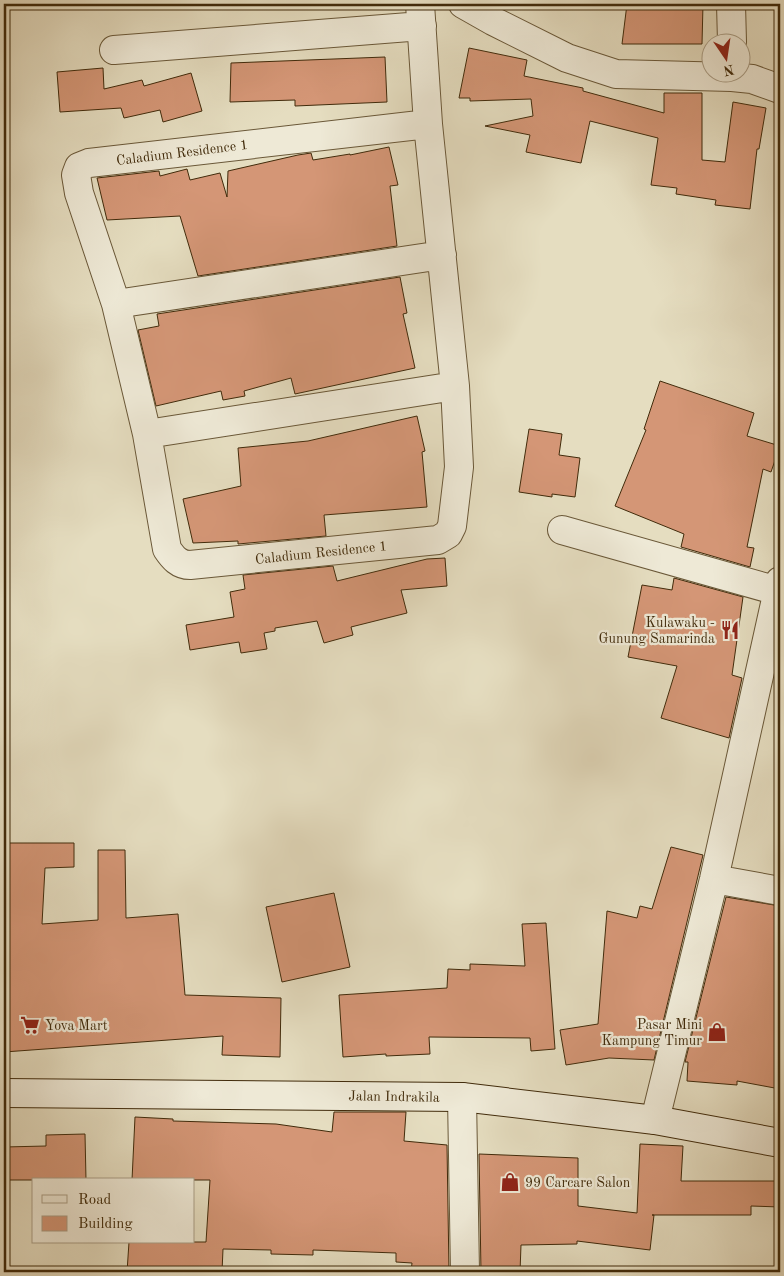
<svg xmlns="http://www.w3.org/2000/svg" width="784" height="1276" font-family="'Old Standard TT',serif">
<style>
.building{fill:#d49676;stroke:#412b0b}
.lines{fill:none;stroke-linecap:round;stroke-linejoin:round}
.street-casing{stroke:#6a5838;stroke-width:30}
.secondary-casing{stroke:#412b0b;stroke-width:30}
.street{stroke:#eee9d6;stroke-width:28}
.secondary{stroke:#eee9d6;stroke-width:28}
.labels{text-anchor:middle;stroke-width:4.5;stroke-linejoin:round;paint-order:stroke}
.street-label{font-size:14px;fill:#412b0b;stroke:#eee9d6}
.poi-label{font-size:14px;fill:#412b0b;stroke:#eee9d6;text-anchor:end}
</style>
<rect width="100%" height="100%" fill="#e5ddc0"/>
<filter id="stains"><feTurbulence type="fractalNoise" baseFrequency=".004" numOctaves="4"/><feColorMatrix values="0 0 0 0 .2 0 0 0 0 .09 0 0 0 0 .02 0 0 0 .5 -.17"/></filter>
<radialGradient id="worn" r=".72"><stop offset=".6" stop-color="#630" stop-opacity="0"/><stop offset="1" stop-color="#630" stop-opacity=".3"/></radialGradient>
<path class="building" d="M627,4L665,7V4H703L702,44H622Z
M469,48L527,60L524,76L583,88V91L664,113V93H702V160L725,162L733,102L766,108L759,149H757L750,209L715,205L716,200L676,194L677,188L651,185L658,138L590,121L581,163L526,152L530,135L485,126L533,116L531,99L470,101V98H459Z
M385,57L387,102L295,106V100L230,102L231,63Z
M103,68L104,89L142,80L144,86L191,73L202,111L163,122L160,110L124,118L121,108L60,112L57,72Z
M389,147L398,185L390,186L397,246L198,276L180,216L107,220L97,178L159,171L160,176L187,169L190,180L220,173L227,197L228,171L298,155L311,153L313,160L350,154V155Z
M400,277L407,313L403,314L415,368L295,394L291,378L244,391L245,396L223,400L221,391L156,406L138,330L159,326L157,314Z
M660,381L754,413L747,436L780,446L771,472L763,469L747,547L754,548L750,567L681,547L684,534L615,506L646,430L644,429Z
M417,416L425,451L422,452L427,507L324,515L326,536L238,544V541L193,543L183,499L241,486L238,448L308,441Z
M529,429L562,434L559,455L580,458L575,497L552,494V497L519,492Z
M445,558L447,586L401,590L407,613L351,627L353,635L324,643L317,621L275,628V631L264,633L267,649L241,653L239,642L190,650L186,625L234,617L230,592L245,589L243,575L333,566L337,581L427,559Z
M674,578L743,597L732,675L742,678L729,738L661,718L677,666L628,657L642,585L672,590Z
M4,843H74V867L45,868L42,924L98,920V850H125L126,918L178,914L185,995L281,998L280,1057L222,1055L223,1036L4,1052Z
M671,847L703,855L654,1060L609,1058L566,1065L560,1030L598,1024L607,911L637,918L640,906L652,909Z
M334,893L350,967L282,982L266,907Z
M726,897L780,906V1089L737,1081V1085L687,1081L688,1062H685Z
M546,923L555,1049L531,1051L530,1038L429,1037L430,1054L386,1056V1054L343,1057L339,995L447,988L448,969L470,970V964L525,966L522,924Z
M334,1112H406L404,1141L447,1145L449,1272H411L412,1263L396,1262V1253L313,1250V1255L271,1254V1250L223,1249L222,1272H127L129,1242H206L210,1180H132L135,1117L173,1119V1121L276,1124L332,1132Z
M85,1134L86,1180H4V1147L46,1146V1135Z
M640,1144L683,1146L681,1181H780V1207L751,1206V1215H652H654L650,1250L577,1241V1244L521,1245L520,1272H481L479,1154L578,1158V1206L637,1213Z"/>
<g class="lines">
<g class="street-casing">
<path id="street" d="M420,4L428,124L455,386L459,467L452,526L448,534L438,540L190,565C179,565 173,558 167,549L147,434L116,304L79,193L76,175L79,167L89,163L428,124
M463,4L493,21L567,58L616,74L732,77L752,79L780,89
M731,4L732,42
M114,50L422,26
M116,304L442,255
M147,434L455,386
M562,530L778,591
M714,879L780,891
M462,1097L465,1272
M655,1120L714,879L780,581"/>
</g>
<g class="secondary-casing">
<path id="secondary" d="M4,1093L462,1097L655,1120L780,1143"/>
</g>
<use href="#street" class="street"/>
<use href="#secondary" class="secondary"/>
</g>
<defs>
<g id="restaurant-bare" transform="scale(1.5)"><path d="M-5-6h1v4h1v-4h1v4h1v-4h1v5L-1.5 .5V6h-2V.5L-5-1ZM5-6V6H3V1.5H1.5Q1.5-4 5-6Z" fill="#8f2418" stroke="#eee9d6" stroke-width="2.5" paint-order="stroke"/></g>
<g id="supermarket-bare" transform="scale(1.5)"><path d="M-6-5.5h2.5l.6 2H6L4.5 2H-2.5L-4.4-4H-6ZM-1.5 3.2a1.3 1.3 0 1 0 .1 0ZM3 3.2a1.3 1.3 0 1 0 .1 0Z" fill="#8f2418" stroke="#eee9d6" stroke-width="2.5" paint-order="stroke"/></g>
<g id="shop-bare" transform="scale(1.5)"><path d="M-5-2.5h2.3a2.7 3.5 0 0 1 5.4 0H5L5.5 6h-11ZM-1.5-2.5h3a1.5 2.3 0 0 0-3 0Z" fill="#8f2418" stroke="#eee9d6" stroke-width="2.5" paint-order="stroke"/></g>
</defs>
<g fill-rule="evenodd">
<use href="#restaurant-bare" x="730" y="630"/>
<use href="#supermarket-bare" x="30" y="1025"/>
<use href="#shop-bare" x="717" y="1032"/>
<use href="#shop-bare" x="510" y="1182"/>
</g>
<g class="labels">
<g class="street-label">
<text transform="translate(182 152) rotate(-7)" y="5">Caladium Residence 1</text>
<text transform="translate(321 552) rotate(-6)" y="5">Caladium Residence 1</text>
<text transform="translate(394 1096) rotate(1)" y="5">Jalan Indrakila</text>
</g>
<g class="poi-label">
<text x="715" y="627">Kulawaku -<tspan x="715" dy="16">Gunung Samarinda</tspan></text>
<text x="702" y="1029">Pasar Mini<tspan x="702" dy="16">Kampung Timur</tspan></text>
<text x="45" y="1030" text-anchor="start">Yova Mart</text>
<text x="525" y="1187" text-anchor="start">99 Carcare Salon</text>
</g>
</g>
<rect width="784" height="1276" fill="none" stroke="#e5ddc0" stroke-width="20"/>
<rect x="5" y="5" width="774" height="1266" fill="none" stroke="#412b0b" stroke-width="2.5"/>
<rect x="10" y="10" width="764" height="1256" fill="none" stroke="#412b0b"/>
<rect x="32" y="1178" width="162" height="65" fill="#eee9d6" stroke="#a99d85"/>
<rect x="42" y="1195" width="25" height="8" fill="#eee9d6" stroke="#a99d85"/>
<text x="78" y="1204" font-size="15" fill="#412b0b">Road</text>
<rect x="42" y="1216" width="25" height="15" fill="#d49676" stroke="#a99d85"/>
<text x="78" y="1228" font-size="15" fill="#412b0b">Building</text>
<g transform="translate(726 58) rotate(167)"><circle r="24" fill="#eee9d6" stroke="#a99d85"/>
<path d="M0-4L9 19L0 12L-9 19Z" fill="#8f2418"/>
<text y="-8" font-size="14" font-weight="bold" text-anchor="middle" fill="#412b0b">N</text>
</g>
<rect width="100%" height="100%" filter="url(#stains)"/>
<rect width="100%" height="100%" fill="url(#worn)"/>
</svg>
